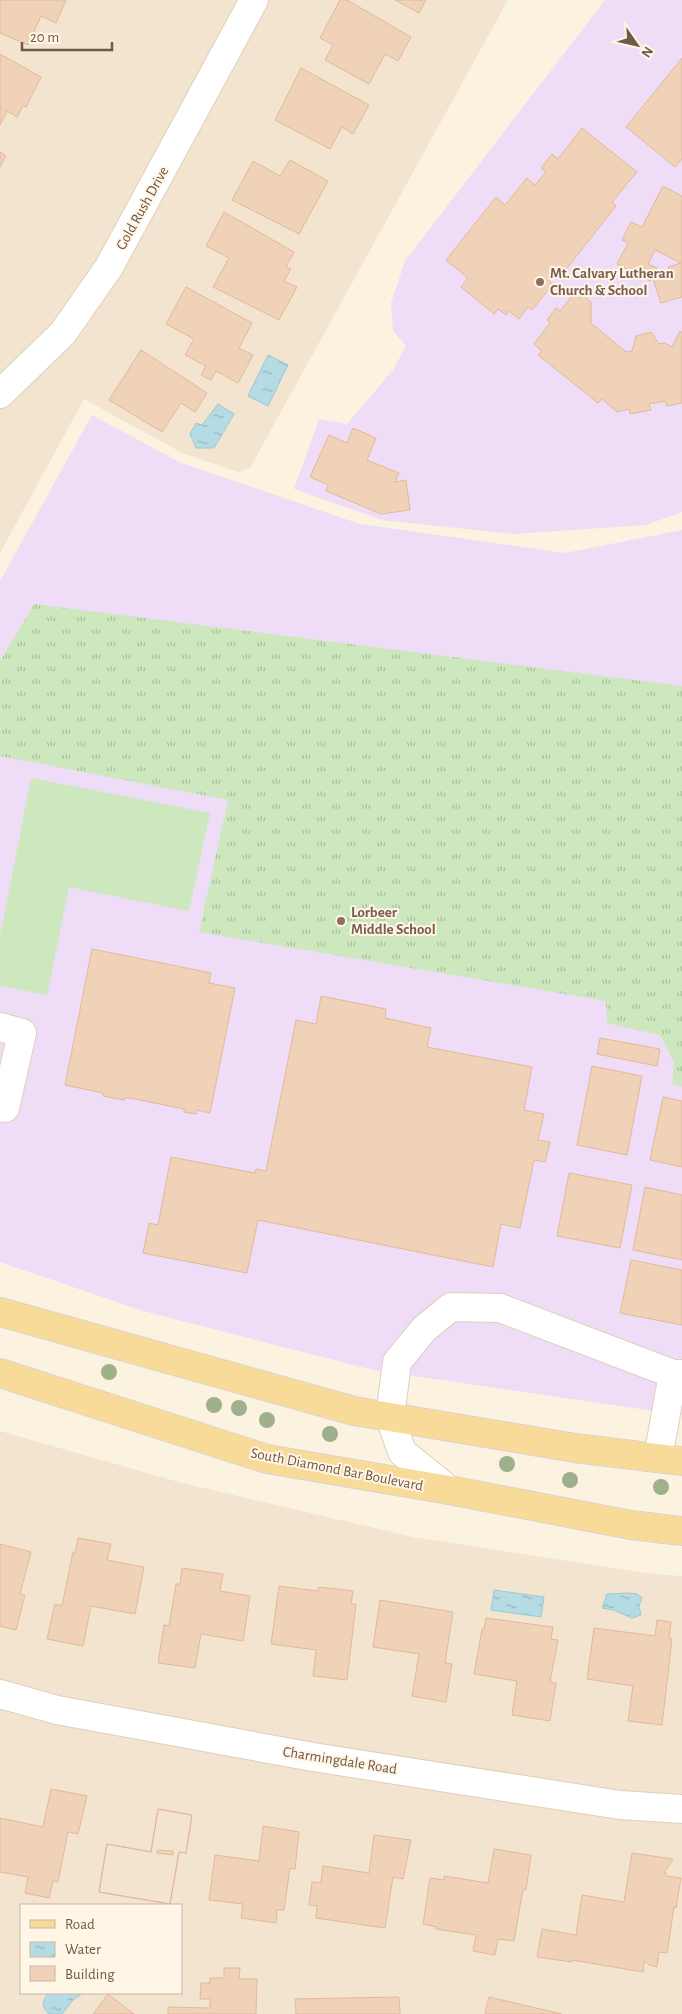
<svg xmlns="http://www.w3.org/2000/svg" width="682" height="2014" font-family="'Alegreya Sans',sans-serif">
<style>
.residential{fill:#f3e4cf;fill-rule:evenodd}
.education{fill:#efddf7}
.grass{fill:url(#grass-tufts)}
.pitch{fill:#cde8bf}
.water{fill:url(#water-ripples);stroke:#9cc9d5}
.building{fill:#f0d2b8;stroke:#e2b999;fill-rule:evenodd}
.lines{fill:none;stroke-linecap:round;stroke-linejoin:round}
.minor-casing{stroke:#dfcfbc;stroke-width:30}
.major-casing{stroke:#dad4cf;stroke-width:30}
.minor{stroke:#fff;stroke-width:28}
.major{stroke:#f9db99;stroke-width:28}
.tree{fill:#9eb18a}
.education-dot{fill:#8d6e63;stroke:#fff6e6;stroke-width:2}
.labels{text-anchor:middle;stroke-width:4;stroke-linejoin:round;paint-order:stroke}
.street-label{font-size:15px;fill:#715948;stroke:#fff6e6}
.education-label{font-size:15px;font-weight:bold;fill:#785e54;stroke:#fff6e6;text-anchor:start}
</style>
<defs>
<pattern id="grass-tufts" width="24" height="20" patternUnits="userSpaceOnUse" patternTransform="scale(1.25)"><rect width="24" height="20" fill="#cde8bf"/><path d="M3 7l-1-3M5 7V3M7 7l1-3M15 17l-1-3M17 17v-4M19 17l1-3" fill="none" stroke="#abbf9d"/></pattern>
<pattern id="water-ripples" width="26" height="14" patternUnits="userSpaceOnUse" patternTransform="scale(1.25)"><rect width="26" height="14" fill="#b5dbe4"/><path d="M2 4q2-2 4 0t4 0M15 11q2-2 4 0t4 0" fill="none" stroke="#98b5bb"/></pattern>
</defs>
<rect width="100%" height="100%" fill="#fbf2e0"/>
<path class="residential" d="M0,0H508L250,468L238,472L184,454L84,399L0,553Z
M0,1431L182,1483L413,1537L653,1574L682,1576V2014H0ZM21,1905H181V1993H21Z"/>
<path class="education" d="M605,0H682V512L646,525L513,534L382,520L294,489L319,419L347,424L393,370L406,346L393,331L391,303L405,261Z
M92,415L179,462L360,524L565,553L682,530V1415L373,1370L143,1311L0,1262V581Z"/>
<path class="grass" d="M34,604L682,686V1087L672,1084L674,1062L660,1035L607,1023L606,1001L199,932L228,800L0,756V661Z"/>
<path class="pitch" d="M31,778L210,813L189,911L69,887L47,995L0,986V936Z"/>
<path class="water" d="M268,355L288,365L268,406L248,396Z
M218,404L234,414L214,448H196L190,434L196,423L202,425Z
M494,1590L544,1597L541,1617L491,1610Z
M629,1593L637,1594L642,1598L639,1606L641,1615L632,1618L613,1610L602,1608L607,1594Z
M49,1993H83L73,2000L62,2014H49C41,2008 42,1999 49,1993Z"/>
<path class="building" d="M0,0H66L56,23L41,16L28,45L0,33Z
M340,0H347L411,37L398,61L385,54L369,84L325,60L333,45L320,38Z
M395,0H426L419,13Z
M0,54L41,77L26,107L23,106L17,117L7,111L0,125Z
M682,58V159L675,167L626,127Z
M301,68L369,105L353,134L342,127L330,149L275,120Z
M582,128L637,172L612,202L616,206L564,272L559,268L549,281L553,284L532,310L528,307L519,319L509,311L506,315L498,309L494,314L461,287L468,278L446,260L496,197L505,205L527,178L535,185L546,172L541,168L552,154L558,159Z
M0,152L6,156L0,167Z
M290,160L328,181L299,234L232,200L253,161L280,176Z
M663,186L682,196V297L661,303L653,279L670,274L668,267L681,263L655,250L648,264L657,268L650,281L617,264L628,243L622,240L631,222L642,227Z
M224,212L294,252L286,267L291,269L284,281L297,287L279,320L213,287L229,258L206,246Z
M186,287L252,323L239,348L253,355L238,383L216,371L211,380L201,375L206,366L185,355L194,339L166,324Z
M577,290L591,302V323L626,352L632,351L636,336L651,332L659,344L665,343L672,347L680,331L682,332V403L667,406L665,401L649,404L651,410L630,414L629,409L617,412L602,399L598,403L538,355L542,351L534,344L550,323L547,320L556,308L560,311Z
M141,350L207,393L195,412L181,403L162,432L109,400Z
M353,428L376,438L367,460L399,473L395,482L406,480L410,510L381,514L326,491L328,485L310,477L329,435L347,443Z
M92,949L211,973L209,983L235,988L210,1113L197,1110L196,1114L184,1112V1109L130,1098H125L124,1100L103,1096L104,1094L98,1092L65,1085Z
M321,996L386,1009L385,1018L431,1028L427,1047L532,1067L524,1110L544,1114L538,1140L550,1142L545,1162L534,1160L520,1228L501,1224L493,1267L258,1220L247,1273L143,1253L149,1223L158,1225L171,1157L255,1173L256,1169L266,1171L296,1020L316,1024Z
M600,1038L660,1049L657,1066L597,1054Z
M592,1066L642,1076L627,1155L577,1145Z
M663,1097L682,1101V1167L650,1160Z
M569,1173L632,1185L620,1248L557,1236Z
M645,1187L682,1195V1260L633,1250Z
M631,1260L682,1270V1325L620,1313Z
M78,1538L111,1544L107,1560L144,1567L135,1614L91,1606L83,1646L47,1639L55,1604L62,1606L73,1552L75,1553Z
M0,1544L31,1552L20,1594L25,1595L16,1630L0,1626Z
M182,1568L223,1574L220,1591L250,1596L243,1641L201,1634L195,1668L158,1663L164,1625L169,1626L176,1584H180Z
M279,1586L318,1591L319,1587L353,1591L351,1604H356L347,1680L313,1676L316,1650L271,1644Z
M380,1600L453,1612L445,1663L452,1664L446,1702L412,1696L419,1654L373,1647Z
M486,1618L553,1627L551,1639L558,1640L550,1682L556,1683L550,1721L512,1715L517,1681L474,1674L482,1629H484Z
M657,1620L671,1622L669,1638L672,1639L662,1725L628,1721L633,1686L587,1679L594,1628L655,1636Z
M51,1789L87,1796L78,1834L68,1832L58,1882L53,1881L49,1898L25,1893L28,1877L0,1872V1818L43,1827Z
M158,1809L192,1815L186,1853L179,1852L170,1904L99,1892L107,1844L151,1852ZM158,1850L173,1851V1855L157,1853Z
M158,1809L192,1815L186,1853L179,1852L170,1904L99,1892L107,1844L151,1852Z
M263,1826L299,1832L295,1869L290,1868L284,1910H277L276,1923L241,1918L243,1904L209,1900L215,1855L259,1861Z
M374,1835L411,1840L403,1879L393,1877L385,1928L316,1918L317,1906L309,1905L312,1882L321,1883L323,1866L369,1873Z
M494,1849L531,1855L526,1890L523,1889L514,1941L498,1939L495,1955L473,1951L476,1935L436,1929V1927L423,1924L430,1878L444,1880V1876L488,1883Z
M632,1853L673,1859L664,1873H666V1876L681,1878L676,1908L674,1907L667,1953L659,1952L657,1967L649,1965L644,1961L643,1972L572,1960V1962L537,1957L542,1929L576,1935L582,1895L624,1902Z
M224,1968H240L239,1979H257L256,2014H168V2007L210,2008V1999H200L201,1983H210V1978H224Z
M108,1994L134,2014H93Z
M399,1997L400,2014H296L295,1999Z
M489,1997L562,2014H485Z"/>
<g class="lines">
<g class="minor-casing">
<path id="minor" d="M0,394L63,333L109,267L254,0
M0,1027L22,1033L5,1108L0,1107
M658,1458L673,1374
M449,1490L402,1452L390,1417L397,1362L424,1329L451,1307L500,1308L673,1374H682
M0,1694L57,1710L313,1757L620,1805L682,1809"/>
</g>
<g class="major-casing">
<path id="major" d="M0,1312L354,1411L575,1448L682,1461
M0,1373L267,1459L449,1490L631,1525L682,1531"/>
</g>
<use href="#minor" class="minor"/>
<use href="#major" class="major"/>
</g>
<g class="tree">
<circle cx="109" cy="1372" r="8"/>
<circle cx="214" cy="1405" r="8"/>
<circle cx="239" cy="1408" r="8"/>
<circle cx="267" cy="1420" r="8"/>
<circle cx="330" cy="1434" r="8"/>
<circle cx="507" cy="1464" r="8"/>
<circle cx="570" cy="1480" r="8"/>
<circle cx="661" cy="1487" r="8"/>
</g>
<g class="education-dot">
<circle cx="540" cy="282" r="5"/>
<circle cx="341" cy="921" r="5"/>
</g>
<g class="labels">
<g class="street-label">
<text transform="translate(142 208) rotate(-61)" y="5">Gold Rush Drive</text>
<text transform="translate(337 1469) rotate(11)" y="5">South Diamond Bar Boulevard</text>
<text transform="translate(340 1760) rotate(9)" y="5">Charmingdale Road</text>
</g>
<g class="education-label">
<text x="550" y="278">Mt. Calvary Lutheran<tspan x="550" dy="17">Church &amp; School</tspan></text>
<text x="351" y="917">Lorbeer<tspan x="351" dy="17">Middle School</tspan></text>
</g>
</g>
<rect x="20" y="1904" width="162" height="90" fill="#fff6e6" stroke="#c6b7a7"/>
<rect x="30" y="1920" width="25" height="8" fill="#f9db99" stroke="#c6b7a7"/>
<text x="65" y="1929" font-size="15" fill="#715948">Road</text>
<rect x="30" y="1942" width="25" height="15" fill="url(#water-ripples)" stroke="#c6b7a7"/>
<text x="65" y="1954" font-size="15" fill="#715948">Water</text>
<rect x="30" y="1966" width="25" height="15" fill="#f0d2b8" stroke="#c6b7a7"/>
<text x="65" y="1979" font-size="15" fill="#715948">Building</text>
<g transform="translate(637 45) rotate(124)" stroke="#fff6e6" stroke-width="4" paint-order="stroke">
<path d="M0-4L9 19L0 12L-9 19Z" fill="#715948"/>
<text y="-8" font-size="14" font-weight="bold" text-anchor="middle" fill="#715948">N</text>
</g>
<path d="M22 42v8h90v-8" fill="none" stroke="#715948" stroke-width="2.5"/>
<text x="30" y="42" font-size="15" fill="#715948" stroke="#fff6e6" stroke-width="4" paint-order="stroke">20 m</text>
</svg>
